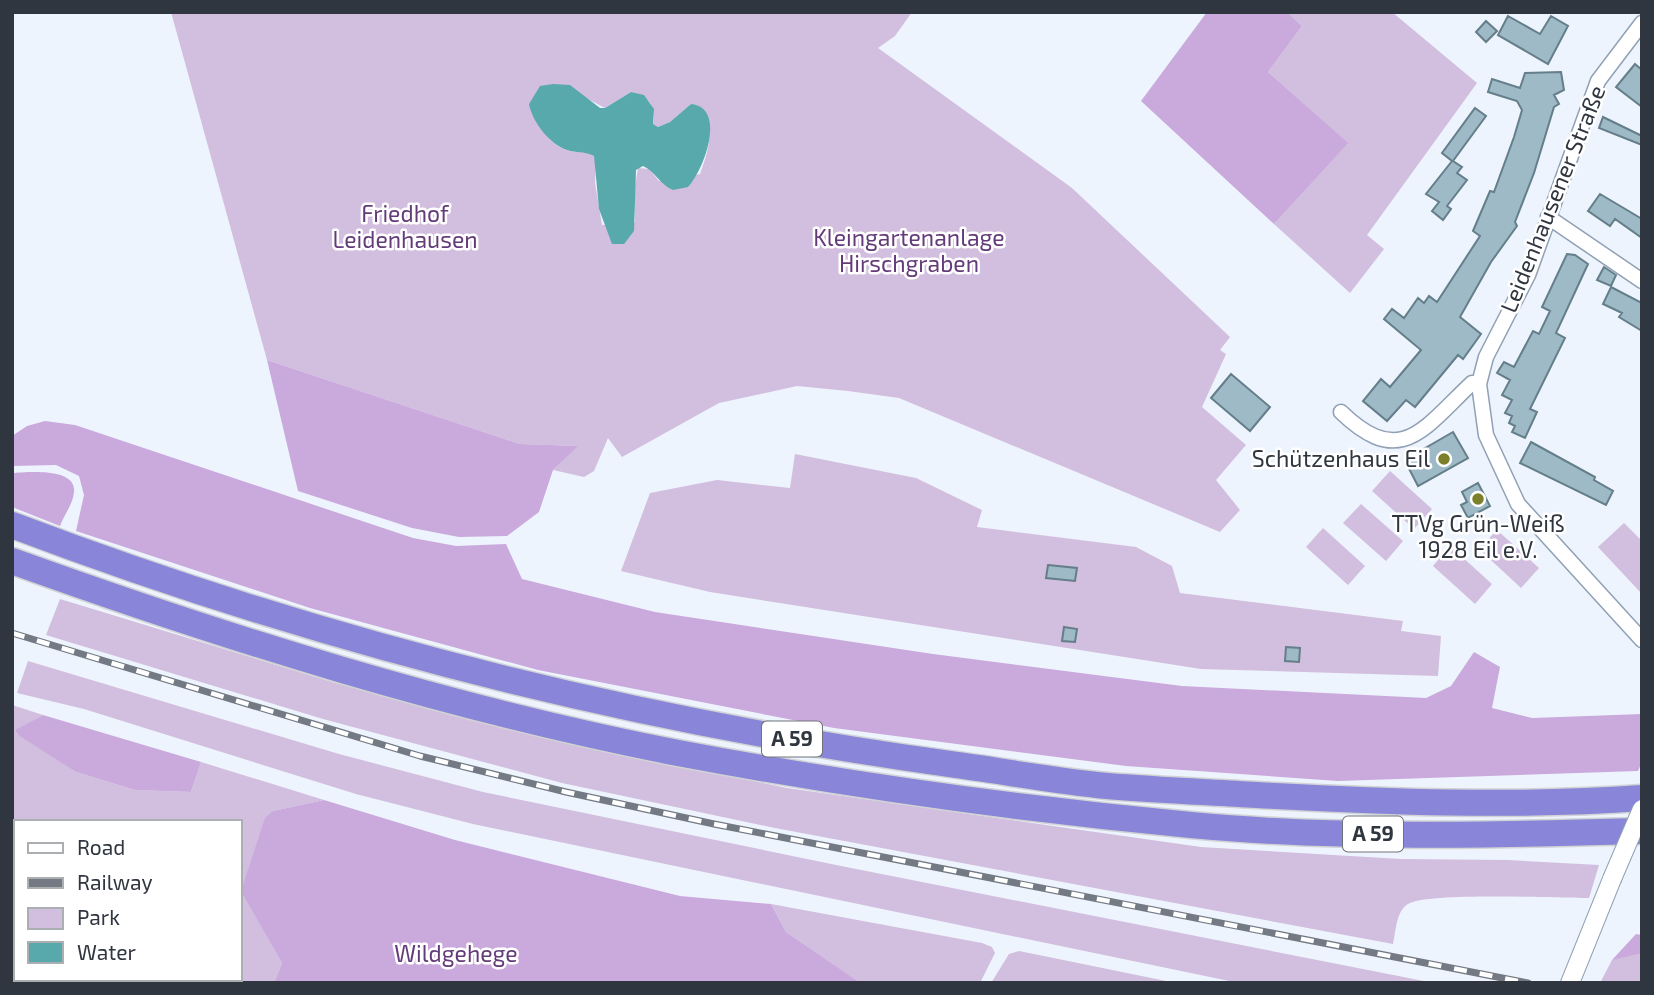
<svg xmlns="http://www.w3.org/2000/svg" width="1654" height="995" font-family="'Exo 2',sans-serif">
<style>
.green{fill:#d2bede;fill-rule:evenodd}
.forest{fill:#caa9dc}
.water{fill:#58a9ab}
.building{fill:#9dbac6;stroke:#647e8a;stroke-width:2}
.lines{fill:none;stroke-linecap:round;stroke-linejoin:round}
.minor-casing{stroke:#90a0b5;stroke-width:17}
.tertiary-casing{stroke:#90a0b5;stroke-width:20}
.motorway-casing{stroke:#d1d3d5;stroke-width:29}
.minor{stroke:#fff;stroke-width:14}
.tertiary{stroke:#fff;stroke-width:18}
.motorway{stroke:#8985d9;stroke-width:26}
.rail-casing{stroke:#737a83;stroke-width:7}
.rail{stroke:#fff;stroke-width:4.5;stroke-dasharray:13;stroke-linecap:butt}
.tertiary-bridge-casing{stroke:#90a0b5;stroke-width:20;stroke-linecap:butt}
.tertiary-bridge{stroke:#fff;stroke-width:18}
.poi-dot{fill:#7c7f29;stroke:#fff;stroke-width:2.5}
.labels{text-anchor:middle;stroke-width:5;stroke-linejoin:round;paint-order:stroke}
.shield{fill:#fff;stroke:#6e7279;stroke-width:2}
.shield-label{font-size:21px;font-weight:bold;fill:#30363f}
.street-label{font-size:23px;fill:#30363f;stroke:#fff}
.park-label{font-size:23px;fill:#643b79;stroke:#fff}
.poi-label{font-size:23px;fill:#30363f;stroke:#fff;text-anchor:end}
</style>
<rect width="100%" height="100%" fill="#edf4fd"/>
<path class="green" d="M171,12H912L895,36L878,48L1072,188L1230,337L1220,350L1226,354L1202,407L1246,445L1216,480L1240,510L1220,532L899,398L848,391L797,386L719,403L622,457L608,438L594,471L584,477L553,470L577,446L520,444L267,360ZM631,92C648,96 656,105 653,124L658,127L670,122L691,104L703,109C715,129 708,153 700,174L659,181L649,169L638,168L634,192L635,222L602,225L595,183L596,158C588,150 580,153 570,151C548,146 538,122 529,104L534,100L586,98L605,108Z
M1287,12H1392L1477,83L1367,235L1384,249L1350,293L1274,224L1347,143L1268,72L1302,26Z
M795,454L916,478L982,510L977,527L1136,547L1172,566L1180,593L1403,621L1401,631L1441,636L1438,676L1201,669L710,592L621,571L650,493L717,480L790,488Z
M1390,471L1432,509L1414,529L1372,491Z
M1361,504L1403,541L1386,561L1343,523Z
M1624,523L1642,541V594L1598,547Z
M1323,528L1365,566L1348,585L1306,547Z
M1497,530L1539,568L1521,588L1479,549Z
M1450,546L1492,584L1475,604L1433,566Z
M60,599L332,682L518,731L787,788L1201,847L1401,859L1508,860L1599,865L1589,898C1558,898 1427,892 1408,904C1396,911 1396,931 1393,944L775,828L562,783L323,719L46,635Z
M28,661L339,754L483,792L836,865L1434,983H1239L473,824L356,794L84,709L17,693Z
M12,705L43,715L16,730L76,772L135,790L191,792L201,762L324,800L273,811L242,891L282,963L274,983H170L160,979H240V822H16V942L12,941Z
M771,904L982,943L992,947L995,953L980,983H861L786,932Z
M1019,951L1176,983H991L1009,954Z
M1633,953H1642V983H1600L1612,960Z"/>
<path class="forest" d="M1207,12H1287L1302,26L1268,72L1348,143L1274,224L1141,101Z
M267,360L520,444L578,446L553,470L539,512L507,536L459,537L412,528L298,491Z
M45,421L75,425L413,538L456,546L506,544L522,579L655,612L933,654L1182,686L1426,698L1451,686L1474,652L1500,667L1492,708L1532,718L1642,714V762L1638,771L1338,781L1126,766L834,728L538,670L310,608L76,531L84,495L79,476L56,465L12,466V436L27,426Z
M12,473C27,472 77,467 74,492C73,504 65,513 60,526L12,507Z
M43,715L201,762L191,792L135,790L76,772L20,736L15,730Z
M324,800L455,840L680,896L771,904L786,932L861,983H274L282,963L241,891L265,818L273,811Z
M1636,934L1642,935V953L1612,960Z
M12,938L16,939V979H160L170,983H12Z"/>
<path class="water" d="M553,84L570,85L600,108H605L631,92L644,95L654,109L653,124L658,127L670,122L691,104C728,108 703,172 688,187L673,190C660,185 655,171 643,166L636,170L634,231L624,244H612L599,209L594,156C585,151 576,153 567,150C549,144 532,121 529,104L540,86Z"/>
<path class="building" d="M1508,16L1540,34L1551,16L1568,26L1548,64L1498,35Z
M1486,21L1497,31L1486,42L1476,32Z
M1635,64L1642,70V107L1616,87Z
M1561,72L1564,90L1554,95L1559,104L1554,107L1534,173L1515,222L1517,226L1491,262L1460,317L1481,334L1463,359L1458,355L1415,407L1406,400L1387,421L1363,401L1381,379L1390,387L1421,350L1384,319L1392,309L1404,318L1418,298L1424,303L1429,296L1437,302L1480,236L1473,231L1490,191L1494,192L1514,137L1522,110L1517,101L1488,92L1492,79L1520,88L1525,73Z
M1475,108L1486,116L1453,161L1462,167L1457,173L1467,180L1447,206L1451,209L1443,220L1432,211L1439,202L1426,194L1452,161L1442,153Z
M1603,117L1642,136V145L1599,128Z
M1600,194L1642,219V238L1615,219L1610,226L1588,211Z
M1567,254L1575,255L1588,264L1556,333L1565,338L1530,409L1537,412L1525,438L1512,432L1515,426L1509,423L1512,416L1505,413L1512,400L1502,395L1510,380L1497,373L1504,362L1514,367L1533,331L1539,334L1550,311L1542,307Z
M1604,267L1616,275L1611,286L1597,280Z
M1611,287L1642,303V331L1619,317L1622,313L1603,304Z
M1231,374L1270,407L1250,431L1211,398Z
M1453,432L1468,458L1418,486L1406,463L1422,454L1420,451Z
M1531,442L1595,477L1594,480L1613,491L1606,505L1520,463Z
M1478,483L1490,506L1468,518L1461,505L1467,502L1462,492Z
M1048,565L1077,568L1075,581L1046,578Z
M1064,627L1077,629L1075,642L1062,641Z
M1286,647L1300,648L1299,662L1285,661Z"/>
<g class="lines">
<g class="minor-casing">
<path id="minor" d="M1642,23L1598,81L1528,275L1486,357L1479,384L1486,435L1518,504L1642,640
M1548,217L1642,281
M1341,412C1401,470 1424,428 1472,383L1479,384"/>
</g>
<g class="tertiary-casing">
<path id="tertiary" d="M1570,983L1612,879"/>
</g>
<g class="motorway-casing">
<path id="motorway" d="M12,525C315,640 629,720 950,764C1002,771 1055,781 1107,786C1157,790 1207,792 1257,795C1385,802 1514,807 1642,798
M12,561C229,639 452,709 678,753C848,785 1019,809 1191,825C1340,839 1492,835 1642,831"/>
</g>
<use href="#minor" class="minor"/>
<use href="#tertiary" class="tertiary"/>
<use href="#motorway" class="motorway"/>
<g class="rail-casing">
<path id="rail" d="M12,633L420,756L566,792L714,824L1528,983"/>
</g>
<use href="#rail" class="rail"/>
<g class="tertiary-bridge-casing">
<path id="tertiary-bridge" d="M1612,879L1642,809"/>
</g>
<use href="#tertiary-bridge" class="tertiary-bridge"/>
</g>
<g class="poi-dot">
<circle cx="1444" cy="459" r="7"/>
<circle cx="1478" cy="499" r="7"/>
</g>
<g class="labels">
<g class="shield">
<rect x="762" y="721.5" width="60" height="35" rx="5"/>
<rect x="1343" y="816.5" width="60" height="35" rx="5"/>
</g>
<g class="shield-label">
<text x="792" y="746">A 59</text>
<text x="1373" y="841">A 59</text>
</g>
<g class="street-label">
<text transform="translate(1553 199) rotate(-68)" y="8">Leidenhausener Straße</text>
</g>
<g class="park-label">
<text x="405" y="222">Friedhof<tspan x="405" dy="26">Leidenhausen</tspan></text>
<text x="909" y="246">Kleingartenanlage<tspan x="909" dy="26">Hirschgraben</tspan></text>
<text x="456" y="962">Wildgehege</text>
</g>
<g class="poi-label">
<text x="1430" y="467">Schützenhaus Eil</text>
<text x="1478" y="532" text-anchor="middle">TTVg Grün-Weiß<tspan x="1478" dy="26">1928 Eil e.V.</tspan></text>
</g>
</g>
<rect width="1654" height="995" fill="none" stroke="#30363f" stroke-width="28"/>
<rect x="14" y="820" width="228" height="161" fill="#ffffff" stroke="#acafb2" stroke-width="2"/>
<rect x="28" y="843" width="35" height="10" fill="#ffffff" stroke="#acafb2" stroke-width="2"/>
<text x="77" y="855" font-size="21" fill="#30363f">Road</text>
<rect x="28" y="878" width="35" height="10" fill="#737a83" stroke="#acafb2" stroke-width="2"/>
<text x="77" y="890" font-size="21" fill="#30363f">Railway</text>
<rect x="28" y="908" width="35" height="21" fill="#d2bede" stroke="#acafb2" stroke-width="2"/>
<text x="77" y="925" font-size="21" fill="#30363f">Park</text>
<rect x="28" y="942" width="35" height="21" fill="#58a9ab" stroke="#acafb2" stroke-width="2"/>
<text x="77" y="960" font-size="21" fill="#30363f">Water</text>
</svg>
